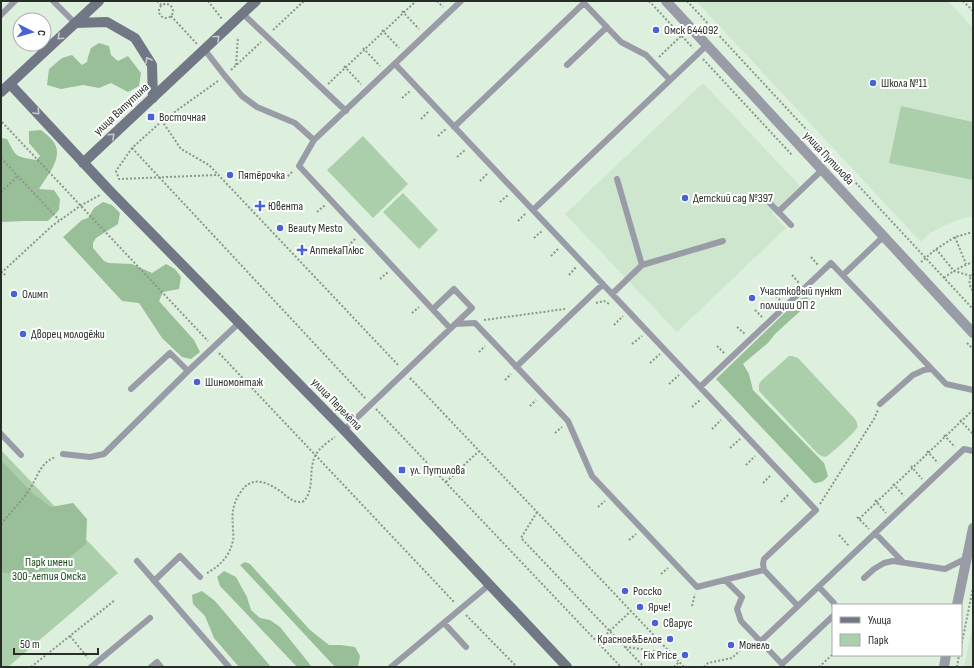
<svg xmlns="http://www.w3.org/2000/svg" width="974" height="668" font-family="'Sofia Sans Condensed',sans-serif">
<style>
.built{fill:#cee6cd}
.green{fill:#abcfab}
.forest{fill:#99bf98}
.lines{fill:none;stroke-linecap:round;stroke-linejoin:round}
.path{stroke:#8a978a;stroke-width:2;stroke-dasharray:2 2;stroke-linecap:butt}
.service{stroke:#999ca6;stroke-width:6}
.minor{stroke:#999ca6;stroke-width:10}
.secondary{stroke:#727785;stroke-width:10}
.oneway{stroke:#c7c9ce}
.poi-dot{fill:#4a62d7;stroke:#fff;stroke-width:1.5}
.labels{text-anchor:middle;stroke-width:4;stroke-linejoin:round;paint-order:stroke}
.poi-label{font-size:12px;fill:#272e27;stroke:#fff;text-anchor:start}
.street-label{font-size:12px;fill:#272e27;stroke:#fff}
.park-label{font-size:12px;fill:#144b18;stroke:#fff}
</style>
<rect width="100%" height="100%" fill="#ddf0dd"/>
<path class="built" d="M696,1H948L973,28V216L960,219L943,226L930,233L921,242Z
M703,83L800,186L772,213L786,228L677,332L565,214Z
M973,624V667H964Z"/>
<path class="green" d="M901,106L973,122V180L889,163Z
M363,136L408,184L373,218L327,170Z
M403,193L438,230L419,249L383,212Z
M789,356H792L798,358L855,419C857,422 858,425 857,428C854,433 832,453 827,456L824,457L818,454L759,391V384L761,381Z
M1,450L118,573L8,667H1Z"/>
<path class="forest" d="M99,43L109,46L111,55L118,61L128,56L141,73L139,86L128,92L111,83L99,88L83,85L61,89L47,85L49,69L62,58L72,55L82,65L87,62L88,57L91,48Z
M41,130C45,133 50,137 53,141C65,157 47,175 39,189L54,190L60,199L59,210L48,221H25L1,222V138L7,139C17,158 15,156 36,160L40,156L29,143V131Z
M103,202L112,205L120,213L118,224L96,238L93,243V248L104,261L109,263L132,264L152,273L166,264L175,269L181,277L179,289L163,292L159,301L194,340L200,352L191,359L182,357L162,338L139,303L122,301L63,237L82,220L88,218L94,208Z
M806,297L811,300L808,304L775,334L768,343L743,364L749,374L753,390L824,463L828,476C824,481 821,483 814,483L716,379L799,299Z
M1,460L31,492L51,507L73,503L87,519L86,544L64,562L27,576L1,572Z
M245,562L250,564L310,630L329,645H341L355,647L360,656L358,667H335L240,565Z
M224,571L236,577L247,597L251,610L260,618L270,620L280,627L312,667H297L220,586L217,577Z
M202,591L215,601L271,667H239L214,638L205,616L193,604L192,595Z"/>
<g class="lines">
<path class="path" d="M157,1L162,6
M208,1L222,19
M437,1L443,7
M649,1L693,48
M687,1L973,309
M963,1L973,11
M159 11a7 7 0 1 1 14 0a7 7 0 1 1-14 0Z
M402,11L419,29
M171,16L197,44
M273,30L304,1
M382,30L399,48
M363,48L380,66
M659,57L681,36
M703,59L792,155
M236,65L238,37
M344,66L361,84
M231,70L261,42
M218,81L162,121L181,149L209,165L399,366
M328,84L416,1
M402,98L410,91
M421,119L429,111
M162,121L132,148L116,171L119,179L217,175
M2,122L208,341
M438,136L446,129
M132,148L366,399
M457,157L465,150
M1,158L59,220
M285,179L293,171
M480,181L488,173
M1,192L18,176
M500,202L508,195
M317,212L325,205
M518,221L526,213
M955,237L966,264
M534,238L542,231
M348,246L356,238
M936,249L954,271L971,276
M551,256L559,248
M811,257L818,265
M921,262L936,249L955,237L973,232
M1,271L5,275
M1,273L52,226L80,206L100,195
M973,274C968,279 969,286 973,291
M569,275L576,267
M792,275L799,283
M944,278C953,271 962,266 973,262
M380,279L388,272
M773,293L780,300
M596,303L604,301L609,304
M755,310L763,318
M412,313L419,307
M484,320L565,309
M614,325L623,316
M737,327L745,334
M967,343L973,349
M632,344L642,336
M717,346L725,354
M479,352L485,346
M219,353L455,603
M650,363L660,354
M410,378L684,667
M505,380L511,374
M669,384L679,375
M530,406L536,400
M692,407L700,400
M376,409L621,667
M960,420L973,434
M712,429L721,420
M555,433L562,427
M944,435L955,447
M730,448L740,439
M927,451L938,463
M746,465L755,456
M911,466L922,479
M446,482L479,451
M763,483L771,475
M893,484L904,496
M875,500L886,513
M781,502L789,494
M820,504L874,419L878,410
M598,507L605,501
M537,512L521,538L644,667
M857,517L869,529
M859,519L973,410
M1,524C10,513 21,502 29,490C38,477 40,462 56,457
M839,535L849,546
M629,540L636,534
M207,573C220,566 230,556 233,540C234,537 233,532 233,528C232,514 232,505 240,493C250,477 263,480 277,489C284,493 290,501 298,502C300,502 302,502 304,501C315,488 308,472 315,456C319,448 328,442 335,437
M661,574L668,568
M692,606L695,594
M466,615L517,667
M70,636L88,658
M598,642L631,611
M625,647L670,653
M961,647L973,588
M31,667L115,600
M674,667L679,662
M704,667L708,663L732,658L750,641
M819,667L833,654
M957,667L959,655"/>
<path class="service" d="M53,1L75,23
M242,13L346,111
M1,15L15,1
M204,49L225,76L242,96L257,107L295,123L314,140L299,166L450,328
M395,64L816,510L764,559L763,564L764,570L798,606
M567,65L607,27
M454,127L584,3L621,42L646,55L670,80
M314,140L461,1
M617,179L642,265L723,241
M763,196L791,225
M533,210L707,45
M778,212L822,170
M843,275L884,236
M612,294L642,265
M455,324L475,323L568,421L592,476L697,587L764,570
M516,367L603,284
M700,387L831,263L946,384L973,390
M131,389L170,353L188,371
M880,404L913,375L924,370L931,369
M344,430L472,308L454,289L433,309
M1,434L21,455
M63,454L90,457L104,454L188,371L239,323
M875,533L903,562
M137,561L229,667
M864,578L874,569L884,563L893,561L945,569L967,558
M725,580L742,597L737,609L741,621L782,664L833,616
M154,581L180,556L200,577
M819,587L834,603V605
M444,623L466,647
M761,641L964,449L973,451
M91,667L150,618
M151,667L157,662L161,667
M391,667L489,585"/>
<path class="minor" d="M666,1L973,333
M957,605L973,528
M944,667L946,655"/>
<path class="secondary" d="M75,23L107,22L135,38L152,65L153,98
M10,84L108,189L344,430L567,667
M1,92L99,1
M83,163L256,1"/>
</g>
<defs><path id="oneway-chevron" d="M-2-3.5L2.5 0L-2 3.5" fill="none" stroke-width="1.6" stroke-linecap="round" stroke-linejoin="round"/></defs>
<g class="oneway">
<use href="#oneway-chevron" transform="translate(60 37) rotate(137)"/>
<use href="#oneway-chevron" transform="translate(217 38) rotate(-43)"/>
<use href="#oneway-chevron" transform="translate(148 60) rotate(-120)"/>
<use href="#oneway-chevron" transform="translate(37 112) rotate(47)"/>
<use href="#oneway-chevron" transform="translate(112 136) rotate(-43)"/>
</g>
<g class="poi-dot">
<circle cx="656" cy="30" r="4"/>
<circle cx="873" cy="83" r="4"/>
<rect x="147" y="113" width="8" height="8" rx="2"/>
<circle cx="230" cy="175" r="4"/>
<circle cx="685" cy="198" r="4"/>
<path d="M258 200h4v4h4v4h-4v4h-4v-4h-4v-4h4z"/>
<circle cx="280" cy="228" r="4"/>
<path d="M300 244h4v4h4v4h-4v4h-4v-4h-4v-4h4z"/>
<circle cx="14" cy="294" r="4"/>
<circle cx="752" cy="298" r="4"/>
<circle cx="23" cy="334" r="4"/>
<circle cx="197" cy="382" r="4"/>
<rect x="398" y="466" width="8" height="8" rx="2"/>
<circle cx="625" cy="591" r="4"/>
<circle cx="640" cy="607" r="4"/>
<circle cx="655" cy="623" r="4"/>
<circle cx="670" cy="639" r="4"/>
<circle cx="731" cy="645" r="4"/>
<circle cx="685" cy="655" r="4"/>
</g>
<g class="labels">
<g class="poi-label">
<text x="664" y="34">Омск 644092</text>
<text x="881" y="87">Школа №11</text>
<text x="159" y="121">Восточная</text>
<text x="238" y="179">Пятёрочка</text>
<text x="693" y="202">Детский сад №397</text>
<text x="268" y="210">Ювента</text>
<text x="288" y="232">Beauty Mesto</text>
<text x="310" y="254">АптекаПлюс</text>
<text x="760" y="295">Участковый пункт<tspan x="760" dy="14">полиции ОП 2</tspan></text>
<text x="22" y="298">Олимп</text>
<text x="31" y="338">Дворец молодёжи</text>
<text x="205" y="386">Шиномонтаж</text>
<text x="410" y="474">ул. Путилова</text>
<text x="633" y="595">Росско</text>
<text x="648" y="611">Ярче!</text>
<text x="663" y="627">Сварус</text>
<text x="662" y="643" text-anchor="end">Красное&amp;Белое</text>
<text x="739" y="649">Монель</text>
<text x="677" y="659" text-anchor="end">Fix Price</text>
</g>
<g class="street-label">
<text transform="translate(121 109) rotate(-43)" y="4">улица Ватутина</text>
<text transform="translate(829 158) rotate(47)" y="4">улица Путилова</text>
<text transform="translate(337 404) rotate(46)" y="4">улица Перелёта</text>
</g>
<g class="park-label">
<text x="49" y="566">Парк имени<tspan x="49" dy="14">300-летия Омска</tspan></text>
</g>
</g>
<rect width="974" height="668" fill="none" stroke="#272e27" stroke-width="4"/>
<rect x="832" y="604" width="130" height="52" fill="#ffffff" stroke="#a9aba9"/>
<rect x="840" y="617" width="20" height="6" fill="#727785" stroke="#a9aba9"/>
<text x="868" y="624" font-size="12" fill="#272e27">Улица</text>
<rect x="840" y="634" width="20" height="12" fill="#abcfab" stroke="#a9aba9"/>
<text x="868" y="644" font-size="12" fill="#272e27">Парк</text>
<g transform="translate(32 32) rotate(96)"><circle r="19" fill="#ffffff" stroke="#a9aba9"/>
<path d="M0-3L7 15L0 10L-7 15Z" fill="#4a62d7"/>
<text y="-6" font-size="11" font-weight="bold" text-anchor="middle" fill="#272e27">С</text>
</g>
<path d="M14 648v6h84v-6" fill="none" stroke="#272e27" stroke-width="2"/>
<text x="20" y="648" font-size="12" fill="#272e27" stroke="#ffffff" stroke-width="3" paint-order="stroke">50 m</text>
</svg>
